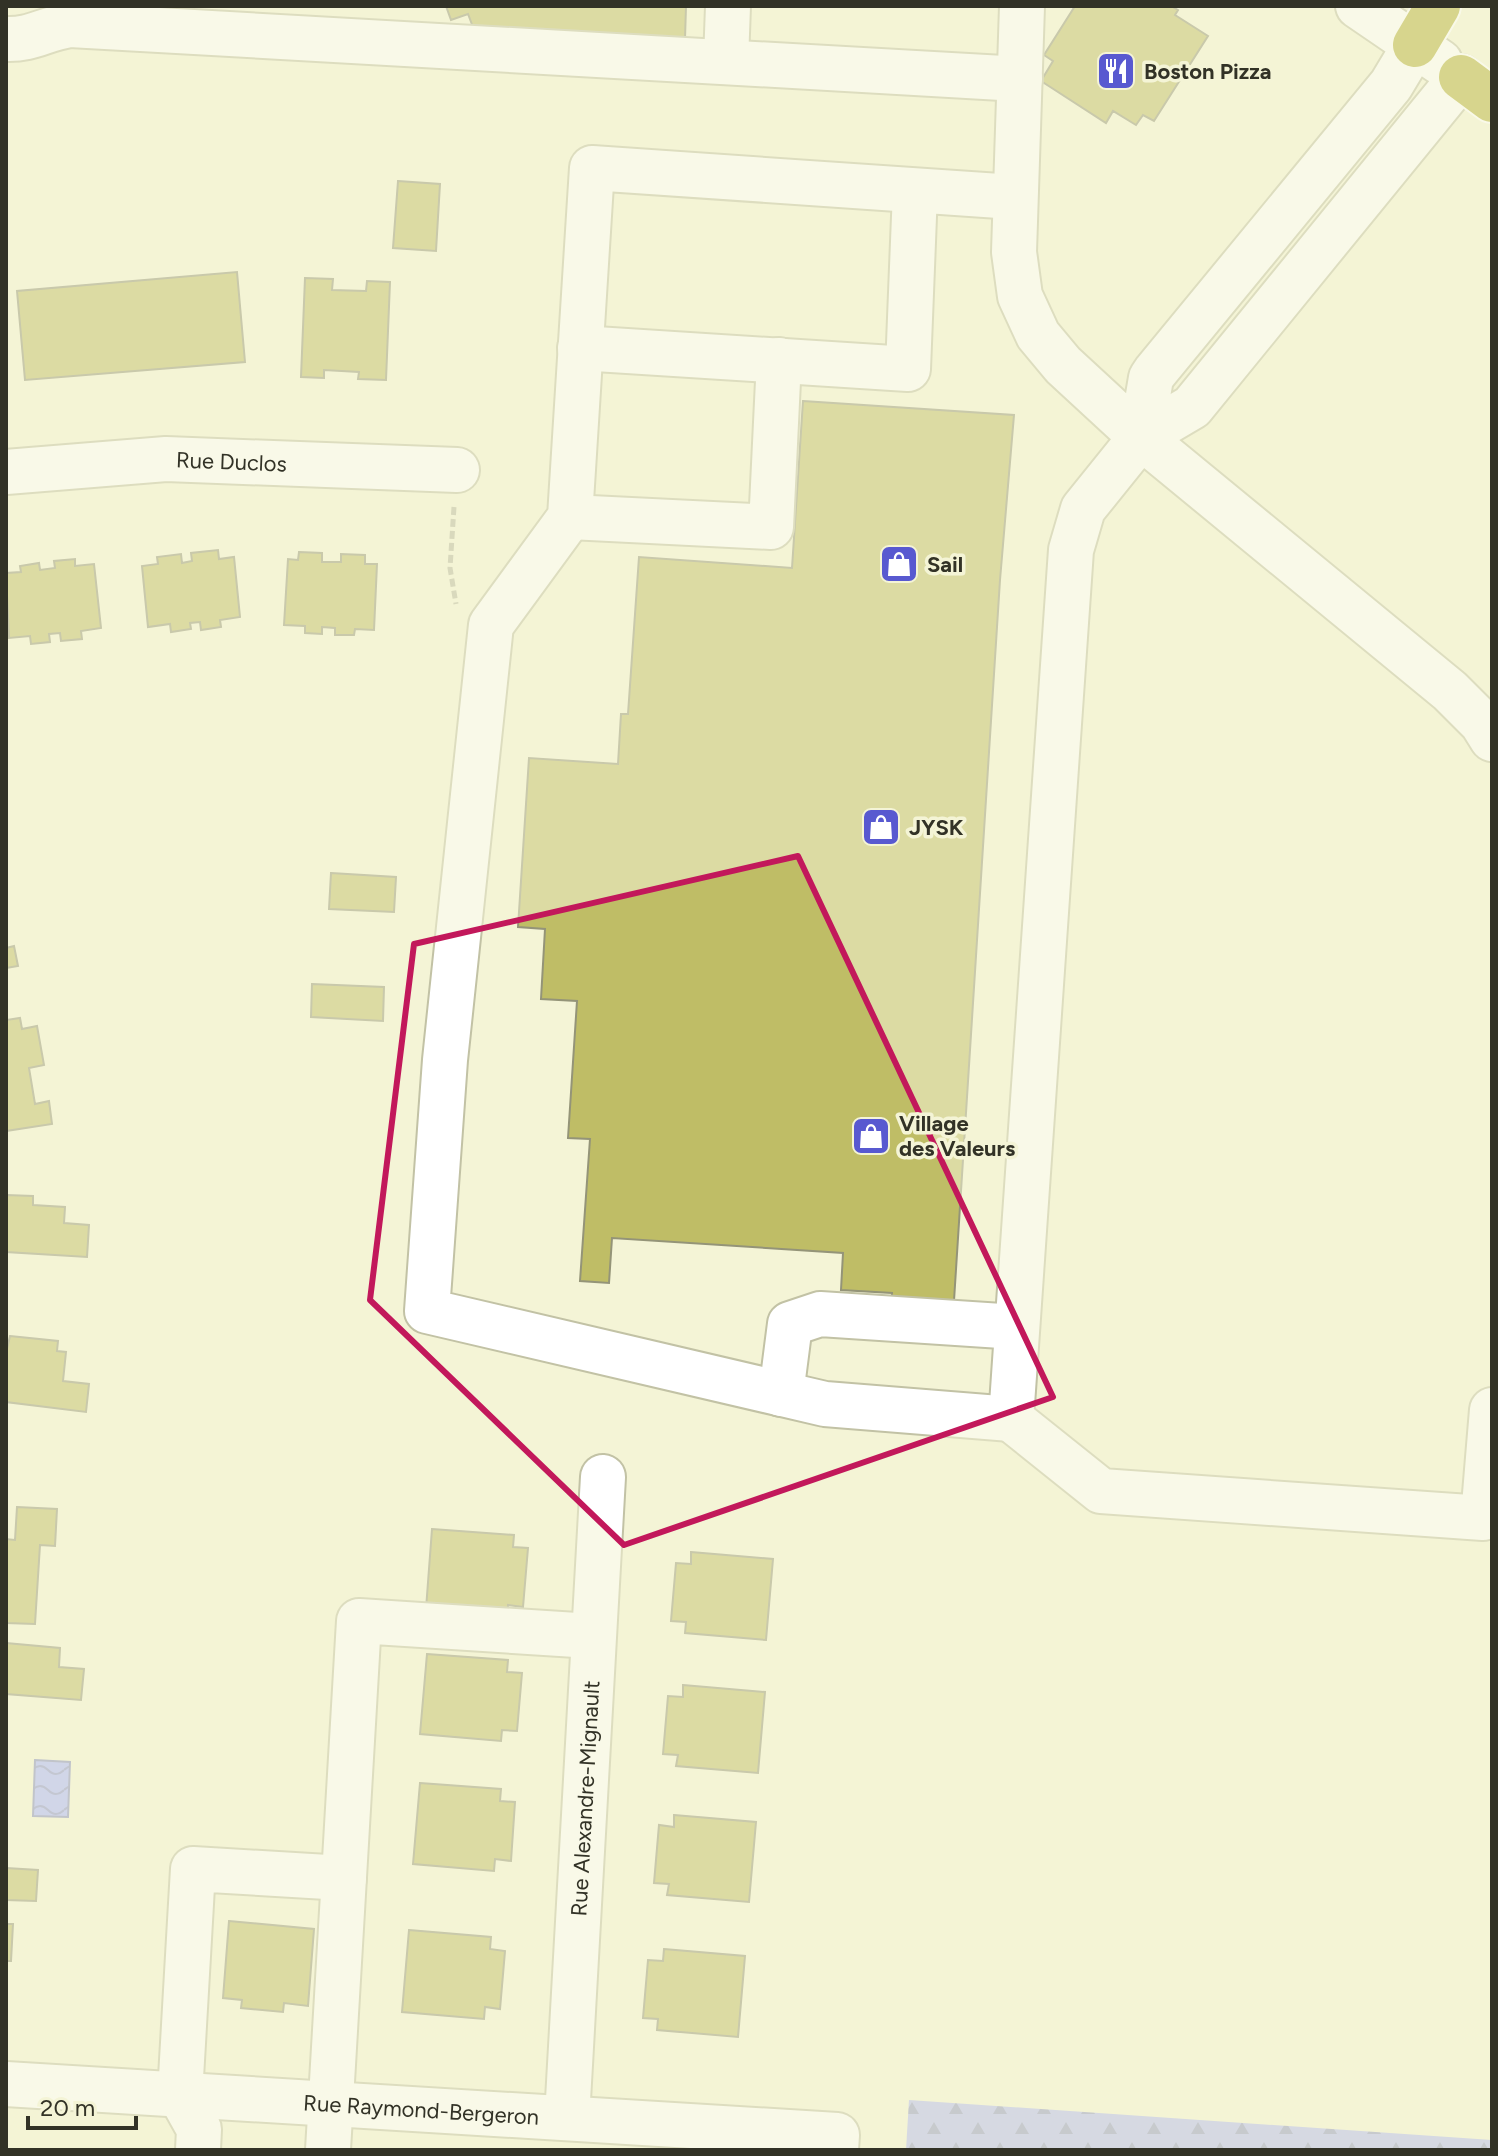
<svg xmlns="http://www.w3.org/2000/svg" width="1498" height="2156" font-family="Figtree,sans-serif">
<style>
.forest{fill:url(#forest-firs)}
.water{fill:url(#water-waves);stroke:#848bbd;stroke-width:2}
.building{fill:#bfbd66;stroke:#949478;stroke-width:2}
.lines{fill:none;stroke-linecap:round;stroke-linejoin:round}
.minor-casing{stroke:#c2c2a5;stroke-width:48}
.highway-casing{stroke:#fff;stroke-width:48}
.path{stroke:#b8b89f;stroke-width:5;stroke-dasharray:8 4;stroke-linecap:butt}
.minor{stroke:#fff;stroke-width:44}
.highway{stroke:#b4b037;stroke-width:44}
.marked{fill:none;stroke:#c2185b;stroke-width:6;stroke-linejoin:round}
.labels{text-anchor:middle;stroke-width:7;stroke-linejoin:round;paint-order:stroke}
.poi-label{font-size:22px;font-weight:bold;fill:#323226;stroke:#f4f4d6;text-anchor:start}
.street-label{font-size:22px;fill:#323226;stroke:#f4f4d6}
</style>
<defs>
<pattern id="forest-firs" width="22" height="20" patternUnits="userSpaceOnUse" patternTransform="scale(2)"><rect width="22" height="20" fill="#b1b9f2"/><path d="M5 1l3.5 6h-7zM16 11l3.5 6h-7z" fill="#9197c4"/></pattern>
<pattern id="water-waves" width="16" height="10" patternUnits="userSpaceOnUse" patternTransform="scale(2)"><rect width="16" height="10" fill="#a7b1fe"/><path d="M0 5q4-4 8 0t8 0" fill="none" stroke="#8991cd"/></pattern>
</defs>
<rect width="100%" height="100%" fill="#f4f4d6"/>
<path class="forest" d="M909,2100L1492,2140V2150H906Z"/>
<path class="water" d="M35,1760L70,1762L68,1817L33,1816Z"/>
<path class="building" d="M446,6H686L685,39L476,35L468,14L451,20Z
M1075,6H1171L1178,10L1175,15L1208,36L1154,121L1143,115L1136,125L1113,111L1106,123L1041,81L1053,61L1044,55Z
M398,181L440,184L436,251L393,248Z
M237,272L245,362L25,380L17,291Z
M305,278L333,279L332,290L366,291L367,281L390,282L386,380L358,379L359,372L324,370V378L301,377Z
M803,401L1014,415L1000,580L952,1332L890,1328L892,1293L841,1290L843,1253L612,1238L609,1283L580,1281L590,1139L568,1138L577,1001L541,999L545,929L518,927L529,758L618,764L621,714H628L639,557L792,568Z
M218,550L219,559L234,557L240,617L220,620L221,627L201,630L200,622L190,623L191,629L171,632L170,624L148,627L142,566L158,564L157,557L181,554L182,563L192,561L191,553Z
M299,552L322,553V562H341V554L365,555V564H377L374,630L355,629L354,635H335V628L322,627V634L305,633V626L284,625L288,559L298,560Z
M75,559V566L94,564L101,628L81,631L82,639L61,641L60,633L49,634L50,642L31,644L30,636L9,638L6,573L21,572L20,566L39,563L40,570L55,568L54,561Z
M331,873L396,877L394,912L329,909Z
M14,946L18,966L6,968V948Z
M312,984L384,987L383,1021L311,1017Z
M20,1018L22,1029L37,1026L44,1065L29,1068L35,1104L49,1101L52,1124L6,1131V1020Z
M6,1195L33,1196V1205L65,1207L64,1223L89,1225L87,1257L6,1252Z
M10,1336L58,1341L57,1351L66,1352L63,1381L89,1384L86,1412L6,1402V1353Z
M17,1507L57,1509L55,1546L40,1545L35,1624L6,1623V1539L15,1540Z
M432,1529L514,1535L513,1547L528,1548L523,1607L508,1605L507,1616L426,1609Z
M691,1552L773,1559L766,1640L685,1633L686,1622L671,1621L676,1563L691,1564Z
M6,1643L60,1648L59,1667L84,1669L81,1700L6,1694Z
M427,1654L508,1660L507,1672L522,1673L517,1731L502,1730L501,1741L420,1734Z
M683,1685L765,1692L758,1773L676,1766L678,1755L663,1754L668,1696L683,1697Z
M420,1783L501,1789L500,1801L515,1802L511,1861L495,1859L494,1871L413,1864Z
M674,1815L756,1822L749,1902L667,1895L669,1884L654,1883L659,1825L674,1827Z
M6,1868L38,1870L36,1901L6,1900Z
M229,1921L314,1929L308,2006L284,2003L283,2012L241,2008L242,2000L223,1998Z
M6,1924H13L11,1961H6Z
M409,1930L491,1937L490,1949L505,1951L500,2009L485,2007L484,2019L402,2012Z
M664,1949L745,1956L738,2037L657,2030L658,2019L643,2018L648,1960L663,1961Z"/>
<g class="lines">
<g class="minor-casing">
<g id="minor">
<path d="M1022,6L1014,252L1020,296L1038,335L1063,365L1141,437L1450,691L1482,723L1492,739"/>
<path d="M1358,6L1440,62"/>
<path d="M6,39C32,40 44,29 70,25L1020,79"/>
<path d="M726,61L728,6"/>
<path d="M1461,77L1192,407L1141,437L1083,509L1071,550L1011,1419L1101,1491L1483,1518L1492,1410"/>
<path d="M580,348L908,369L915,191"/>
<path d="M1141,437L1151,378L1155,372L1391,85L1415,45"/>
<path id="s1" d="M6,472L166,459L457,470"/>
<path d="M570,517L771,527L779,360"/>
<path d="M781,1394L790,1324L820,1314L1017,1327"/>
<path d="M1011,1419L825,1404L427,1311L445,1060L491,625L570,517L592,168L1014,197"/>
<path id="s2" d="M6,2084L837,2135L836,2150"/>
<path id="s3" d="M567,2118L603,1477"/>
<path d="M198,2150L199,2129L180,2095L193,1869L344,1878"/>
<path d="M328,2150L359,1621L592,1636"/>
</g>
</g>
<g class="highway-casing">
<path id="highway" d="M1415,45L1438,6
M1461,77L1492,100"/>
</g>
<path class="path" d="M454,507L450,568L456,604"/>
<use href="#minor" class="minor"/>
<use href="#highway" class="highway"/>
</g>
<path d="M0 0H1498V2156H0ZM798,856L1053,1397L624,1545L370,1300L414,944Z" fill="#f4f4d6" fill-opacity=".55" fill-rule="evenodd"/>
<path class="marked" d="M798,856L1053,1397L624,1545L370,1300L414,944Z"/>
<defs>
<g id="restaurant-square" transform="scale(2)"><rect x="-9" y="-9" width="18" height="18" rx="4" fill="#5859d0" stroke="#f4f4d6"/><path d="M-5-6h1v4h1v-4h1v4h1v-4h1v5L-1.5 .5V6h-2V.5L-5-1ZM5-6V6H3V1.5H1.5Q1.5-4 5-6Z" fill="#fff"/></g>
<g id="shop-square" transform="scale(2)"><rect x="-9" y="-9" width="18" height="18" rx="4" fill="#5859d0" stroke="#f4f4d6"/><path d="M-5-2.5h2.3a2.7 3.5 0 0 1 5.4 0H5L5.5 6h-11ZM-1.5-2.5h3a1.5 2.3 0 0 0-3 0Z" fill="#fff"/></g>
</defs>
<g fill-rule="evenodd">
<use href="#restaurant-square" x="1116" y="71"/>
<use href="#shop-square" x="899" y="564"/>
<use href="#shop-square" x="881" y="827"/>
<use href="#shop-square" x="871" y="1136"/>
</g>
<g class="labels">
<g class="poi-label">
<text x="1144" y="79">Boston Pizza</text>
<text x="927" y="572">Sail</text>
<text x="909" y="835">JYSK</text>
<text x="899" y="1131">Village<tspan x="899" dy="25">des Valeurs</tspan></text>
</g>
<g class="street-label">
<text dy="8" stroke="none"><textPath href="#s1" startOffset="226">Rue Duclos</textPath></text>
<text dy="8" stroke="none"><textPath href="#s3" startOffset="320">Rue Alexandre-Mignault</textPath></text>
<text dy="8" stroke="none"><textPath href="#s2" startOffset="416">Rue Raymond-Bergeron</textPath></text>
</g>
</g>
<rect width="1498" height="2156" fill="none" stroke="#323226" stroke-width="16"/>
<path d="M28 2116v12h108v-12" fill="none" stroke="#323226" stroke-width="4"/>
<text x="40" y="2116" font-size="24" fill="#323226" stroke="#f4f4d6" stroke-width="6" paint-order="stroke">20 m</text>
</svg>
